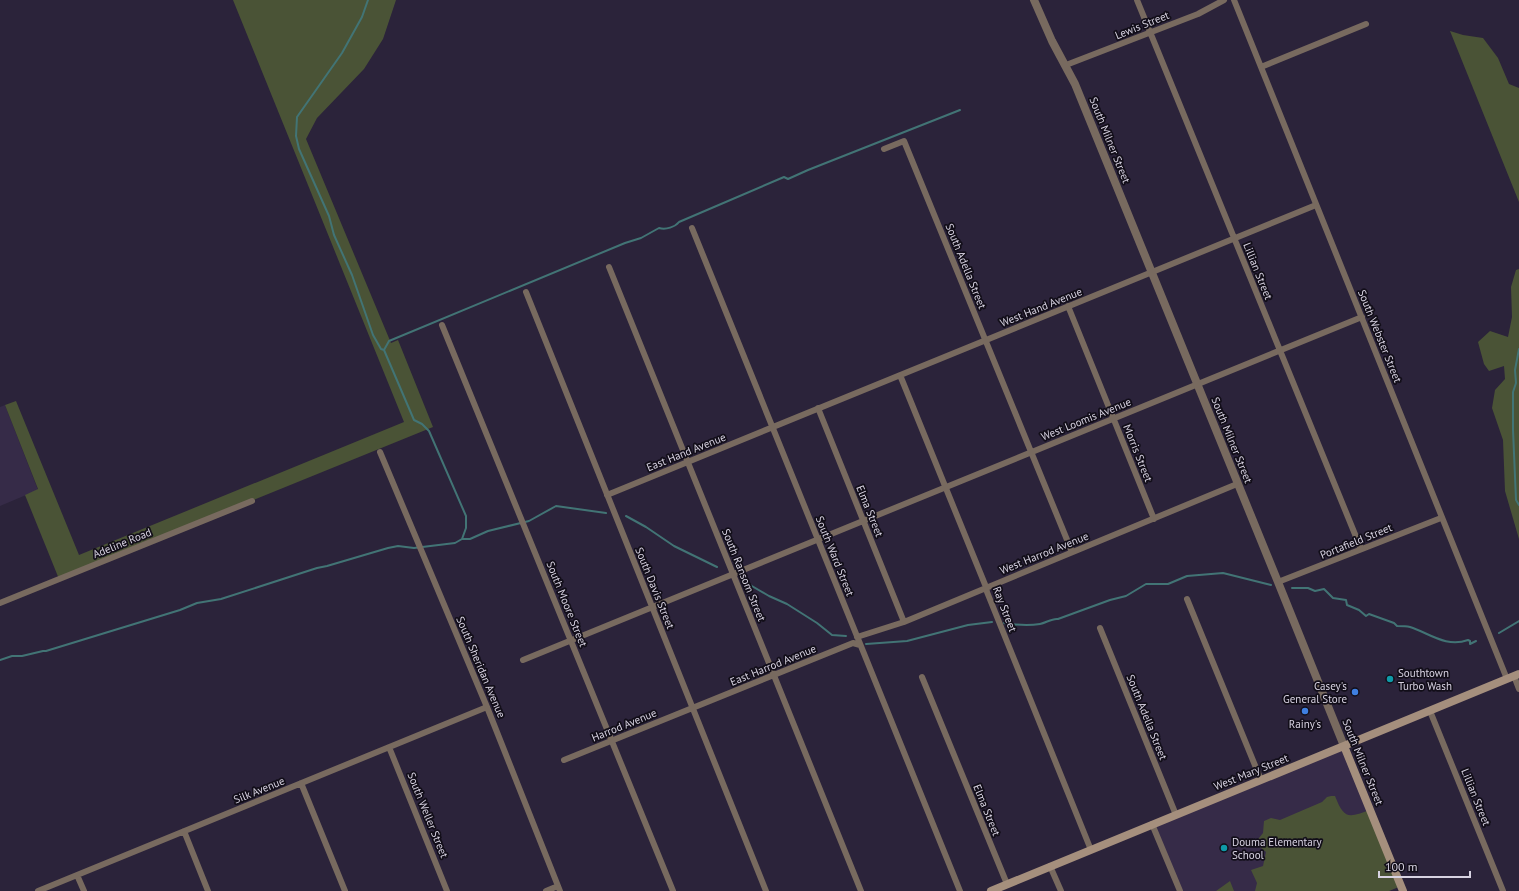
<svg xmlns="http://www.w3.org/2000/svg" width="1519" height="891" font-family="'PT Sans',sans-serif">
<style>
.built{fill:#362b48}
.green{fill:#4a5336}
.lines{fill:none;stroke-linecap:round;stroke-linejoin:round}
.stream{stroke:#427475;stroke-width:2}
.minor{stroke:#786a5f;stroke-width:6}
.tertiary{stroke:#786a5f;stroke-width:8}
.secondary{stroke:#a58f7d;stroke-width:8}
.culture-dot{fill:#0f9aa8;stroke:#120e19;stroke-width:1.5}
.shop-dot{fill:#3f7fe0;stroke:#120e19;stroke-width:1.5}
.labels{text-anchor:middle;stroke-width:3.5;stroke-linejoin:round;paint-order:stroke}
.street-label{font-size:11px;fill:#d8d3e2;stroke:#120e19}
.poi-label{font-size:11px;fill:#d8d3e2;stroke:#120e19;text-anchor:start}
</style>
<rect width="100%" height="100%" fill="#2b233a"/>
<path class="built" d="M5,405L38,490L0,506V407Z
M1344,746L1401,886L1389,891H1180L1152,824Z"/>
<path class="green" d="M233,0H396L383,39L364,69L317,118L306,139L391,343L398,340L433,427L59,579L25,495L38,489L5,405L16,401L79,555L404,422Z
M1450,31L1463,35L1483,38L1498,58L1509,84L1519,88V202Z
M1519,269V539L1505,491L1503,440L1492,408L1495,390L1505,379L1504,366L1489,371L1484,364L1478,342L1490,331L1508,337L1512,317L1511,287L1516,270Z
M1331,796H1335C1344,819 1348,818 1370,810L1401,886L1389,891H1255L1257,883L1251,870L1263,866L1266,852L1255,843L1263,833L1264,821L1271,818L1280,820L1322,802L1327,797Z
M1230,881L1234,891H1216Z"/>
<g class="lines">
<path class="stream" d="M368,0L362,17L342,53L297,117L296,136L299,149L329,216L334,235L352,275L373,335L381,349L384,350L414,420L422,424L429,431L466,516V528L462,539
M1519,349L1515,370L1516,383L1513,392V430L1516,500L1519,505
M384,350L389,341L625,243L641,238L659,228C666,230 675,227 679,222L784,177L788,179L808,170L960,110
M626,516L646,527L674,546L717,567
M745,582L769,596L787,604L817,623L832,635L846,636
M1292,588H1308L1315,591L1324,589L1333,598L1346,600L1347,605L1359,610L1366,616L1369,614L1394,623L1397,626C1401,626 1406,626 1410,627C1429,633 1446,648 1468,640L1470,641V644L1476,641
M1004,623C1016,625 1028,626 1040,624C1046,623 1052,618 1058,619L1110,600L1126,596L1146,584H1168L1187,576L1223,573L1271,585
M1499,633L1519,621
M866,644L907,641L968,625L992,622
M0,660L12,656H22L43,651H46L180,610L197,603L221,599L317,568L327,566L388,548L398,546L414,548L455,543L462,539H470L488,531L529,521L556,506L606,513"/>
<path class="minor" d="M1137,0L1361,549
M1234,0L1507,679
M1066,65L1198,14L1224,0
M1261,67L1366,24
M884,149L904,141L1072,552
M692,228L960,891
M609,267L861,891
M526,292L766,891
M1068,306L1154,519
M442,325L673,891
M900,375L986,587L987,592L1091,850
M818,408L904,622
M380,452L487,707L560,891
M607,495L1316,205
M1278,582L1441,518
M1187,599L1261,780
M0,603L252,501
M1100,628L1176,815
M857,637L904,622L1237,484
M523,660L1362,317
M1514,676L1519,689
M922,677L1007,884
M1430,711L1503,891
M389,747L447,891
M564,760L853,643L860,645
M301,783L345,891
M1152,824L1180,891
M184,831L208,891
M1050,866L1061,891
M77,875L84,891
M38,891L487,707
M546,891L558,886"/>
<path class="tertiary" d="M1034,0L1052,41L1075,84L1278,582L1344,746"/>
<path class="secondary" d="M1344,746L1403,891
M991,891L1519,674"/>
</g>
<g class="culture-dot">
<circle cx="1390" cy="679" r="4"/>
<circle cx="1224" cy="848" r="4"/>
</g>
<g class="shop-dot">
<circle cx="1355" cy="692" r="4"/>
<circle cx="1305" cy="711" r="4"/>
</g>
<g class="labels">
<g class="street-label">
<text transform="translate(1142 25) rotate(-22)" y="4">Lewis Street</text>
<text transform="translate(1110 140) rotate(68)" y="4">South Milner Street</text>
<text transform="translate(966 266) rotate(68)" y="4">South Adella Street</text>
<text transform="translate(1258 271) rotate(68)" y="4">Lillian Street</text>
<text transform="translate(1041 307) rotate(-22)" y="4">West Hand Avenue</text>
<text transform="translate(1380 336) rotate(68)" y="4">South Webster Street</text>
<text transform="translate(1086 419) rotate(-22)" y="4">West Loomis Avenue</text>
<text transform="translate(1232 440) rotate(68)" y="4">South Milner Street</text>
<text transform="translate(686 452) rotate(-22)" y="4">East Hand Avenue</text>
<text transform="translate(1138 453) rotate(68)" y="4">Morris Street</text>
<text transform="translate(870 511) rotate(68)" y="4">Elma Street</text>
<text transform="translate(1356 541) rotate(-22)" y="4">Portafield Street</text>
<text transform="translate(122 543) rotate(-22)" y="4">Adeline Road</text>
<text transform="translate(1044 553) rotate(-22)" y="4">West Harrod Avenue</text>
<text transform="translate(835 556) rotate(68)" y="4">South Ward Street</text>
<text transform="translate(744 575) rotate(68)" y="4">South Ransom Street</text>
<text transform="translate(655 588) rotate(68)" y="4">South Davis Street</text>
<text transform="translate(567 604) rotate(68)" y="4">South Moore Street</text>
<text transform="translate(1005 609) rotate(69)" y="4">Ray Street</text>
<text transform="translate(773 665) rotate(-22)" y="4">East Harrod Avenue</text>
<text transform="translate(481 667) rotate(67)" y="4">South Sheridan Avenue</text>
<text transform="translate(1147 717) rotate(68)" y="4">South Adella Street</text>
<text transform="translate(624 725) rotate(-22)" y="4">Harrod Avenue</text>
<text transform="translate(1363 762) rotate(68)" y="4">South Milner Street</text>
<text transform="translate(1251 772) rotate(-22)" y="4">West Mary Street</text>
<text transform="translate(259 790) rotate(-22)" y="4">Silk Avenue</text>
<text transform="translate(1476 797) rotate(68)" y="4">Lillian Street</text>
<text transform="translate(987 810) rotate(68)" y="4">Elma Street</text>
<text transform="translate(428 815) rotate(68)" y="4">South Weller Street</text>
</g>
<g class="poi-label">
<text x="1398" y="677">Southtown<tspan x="1398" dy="13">Turbo Wash</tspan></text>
<text x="1347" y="690" text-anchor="end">Casey's<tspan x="1347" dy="13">General Store</tspan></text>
<text x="1305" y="728" text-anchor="middle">Rainy's</text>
<text x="1232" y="846">Douma Elementary<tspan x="1232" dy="13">School</tspan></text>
</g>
</g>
<path d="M1379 871v6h91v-6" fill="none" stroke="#d8d3e2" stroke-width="2"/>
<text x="1385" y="871" font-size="12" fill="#d8d3e2" stroke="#120e19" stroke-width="3" paint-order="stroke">100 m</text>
</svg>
